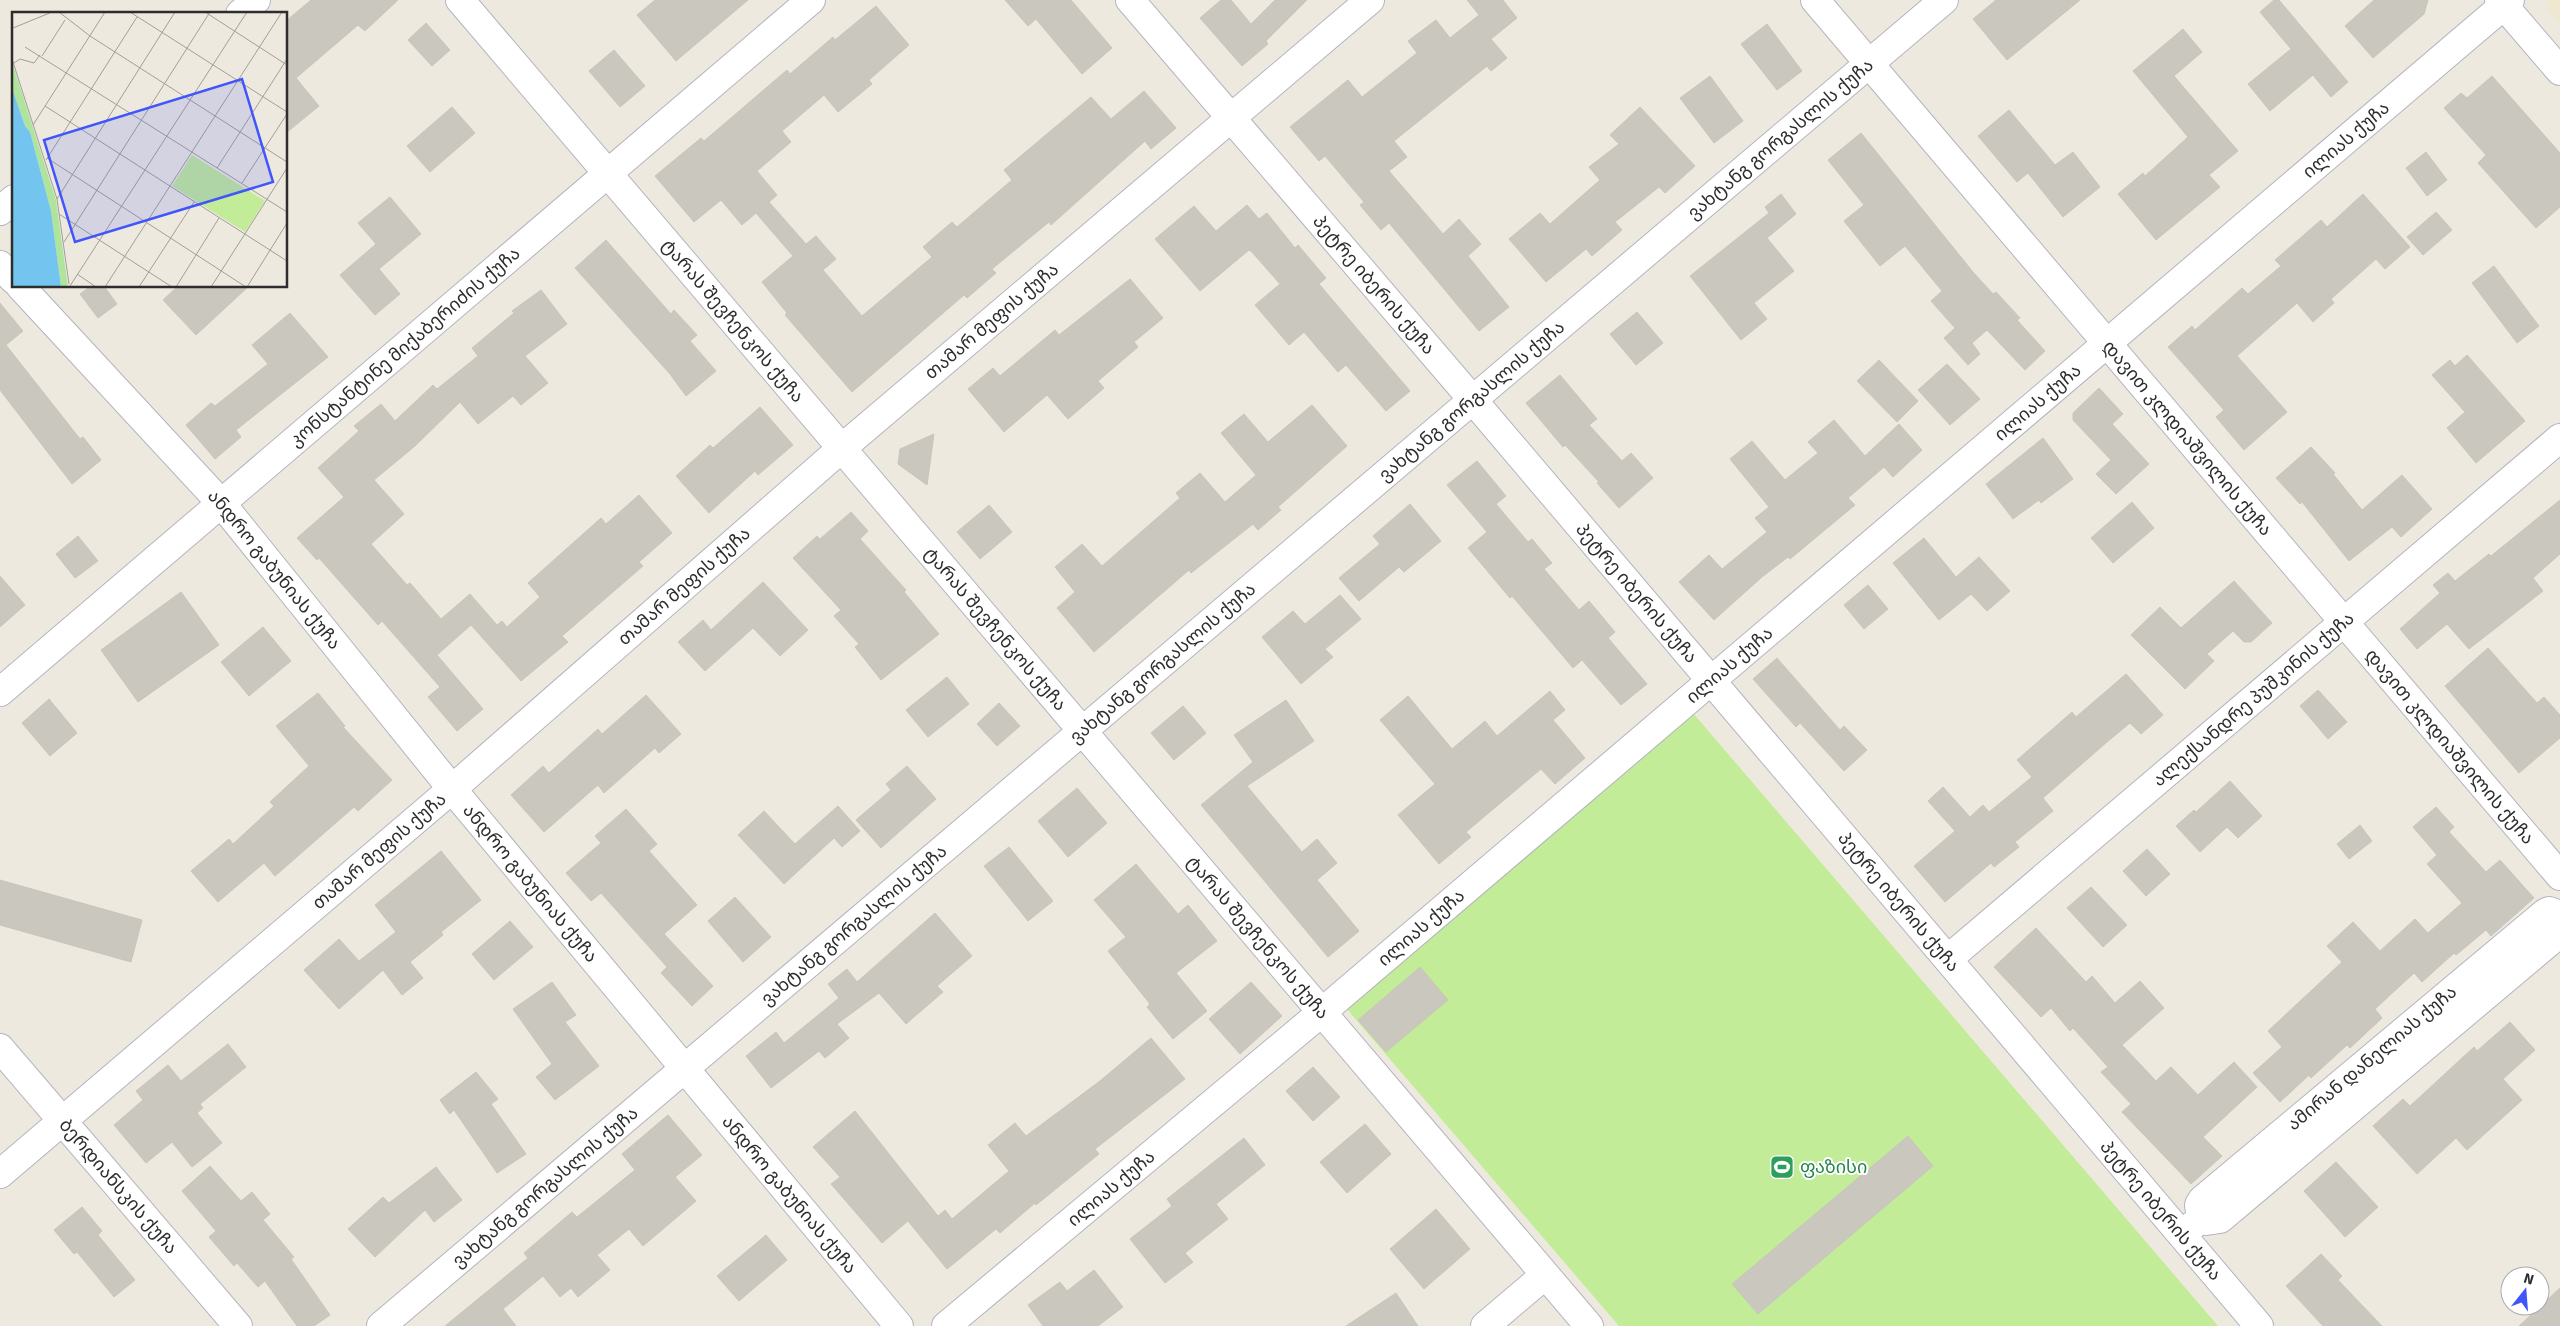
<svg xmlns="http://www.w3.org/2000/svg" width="2560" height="1326" font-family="Signika,'Noto Sans Georgian',sans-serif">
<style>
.education{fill:#efe7cf}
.pitch{fill:#c2ec98}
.building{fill:#cac7be;stroke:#cac5b9}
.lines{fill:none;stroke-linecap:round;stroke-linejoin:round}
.minor-casing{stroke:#b3b4c0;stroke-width:30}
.minor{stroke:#fff;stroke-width:28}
.labels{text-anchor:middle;stroke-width:4;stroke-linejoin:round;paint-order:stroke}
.street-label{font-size:18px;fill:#2d2d2d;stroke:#fff}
.leisure-label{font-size:18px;fill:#27864d;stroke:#fff;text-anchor:start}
.inset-road{fill:none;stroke:#a19e98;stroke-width:1}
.view{fill:#4055fb;fill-opacity:0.15;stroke:#4055fb;stroke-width:2.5}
.inset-edge{fill:none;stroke:#2d2d2d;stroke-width:2.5}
</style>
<rect width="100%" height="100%" fill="#eee9df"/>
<path class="education" d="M2550,0H2560V24L2544,5Z"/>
<path class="pitch" d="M1693,713L2218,1326H1619L1346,1008Z"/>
<path class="building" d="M311,0H398L365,31L358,25L296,78L319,106L286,133V21Z
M655,0H748L676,61L637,15Z
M1005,0H1071L1112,48L1082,74L1036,19L1028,26Z
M1221,0H1231L1251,24L1275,0H1307L1266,41L1268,44L1242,66L1200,18Z
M1467,0H1503L1517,18L1491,39L1507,58L1491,71L1487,66L1394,141L1407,157L1389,171L1443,234L1459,219L1481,244L1468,256L1509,307L1479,331L1389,223L1381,230L1360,205L1364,202L1325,156L1319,161L1290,127L1348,80L1362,97L1417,53L1408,41L1436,20L1450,38L1479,15Z
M1996,0H2080L2007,60L1973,19Z
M2274,0H2279L2348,82L2331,97L2313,75L2270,111L2248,84L2291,49L2260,12Z
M2374,0H2428L2424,14L2373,58L2345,26Z
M876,6L909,45L869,80L872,84L838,112L824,95L782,131L791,142L757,171L777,195L769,202L806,244L816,236L836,259L823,270L862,316L932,257L923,247L952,222L957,227L1012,180L1004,170L1091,97L1111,119L1144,91L1176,128L1151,149L1145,141L1051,225L1049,222L992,269L996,273L967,298L964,295L852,392L785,315L787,313L762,282L793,256L756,213L742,225L721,200L694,222L655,176L701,138L704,141L787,70L790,74L833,37L835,40Z
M426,23L450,50L432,66L408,40Z
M1767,24L1802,71L1777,90L1741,44Z
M2183,29L2202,52L2174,76L2238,151L2209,175L2220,187L2156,240L2118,194L2143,173L2145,176L2188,137L2133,71Z
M614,50L645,86L620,107L589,71Z
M1710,76L1743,121L1714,143L1680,98Z
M2492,76L2560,153V207L2536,228L2478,163L2486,155L2444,108L2461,93L2467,98Z
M452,107L475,133L430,172L407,146Z
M1640,107L1695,166L1665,193L1659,187L1615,222L1622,230L1592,256L1586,249L1546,282L1509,239L1540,213L1550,224L1600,180L1589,167L1619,144L1610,135Z
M2009,110L2055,165L2073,152L2100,187L2063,217L2028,173L2017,182L1978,136Z
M1861,133L1973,272L1993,294L1996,292L2020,318L2017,320L2045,351L2025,370L1987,330L1972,343L1980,354L1968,365L1944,338L1955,328L1931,301L1942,291L1905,246L1880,266L1844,221L1864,205L1828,160Z
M2426,152L2447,180L2427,196L2406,168Z
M1781,194L1796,214L1767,238L1794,271L1754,303L1767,319L1741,340L1690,276L1769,213L1765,207Z
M2363,194L2410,247L2385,269L2376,259L2331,299L2334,303L2313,322L2297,303L2237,356L2287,412L2244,450L2216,417L2224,410L2168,347L2192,326L2195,330L2242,288L2248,294L2281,266L2275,260L2321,220L2327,227Z
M390,197L421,234L379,269L400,294L375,315L340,275L376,244L358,223Z
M1247,205L1259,219L1267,213L1295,248L1298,245L1326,278L1319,284L1410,391L1386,411L1346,365L1338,372L1304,332L1289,345L1255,305L1280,284L1251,251L1249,250L1200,291L1155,239L1194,206L1216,231Z
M2436,212L2452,230L2423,255L2407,237Z
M606,240L671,314L674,310L697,335L690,341L716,371L686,396L670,374L575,268Z
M2494,266L2539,326L2517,343L2472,283Z
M1130,279L1163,318L1134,342L1138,347L1098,381L1104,388L1068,419L1047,395L1004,432L968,389L993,368L1000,376L1055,330L1059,335Z
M91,286H104L117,304L98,318L80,294Z
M178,286H249L196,335L163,300Z
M541,290L567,324L525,356L548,383L521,405L513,396L478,424L460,402L415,446L374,480L404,514L371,544L407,585L410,583L441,619L470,594L497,625L502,621L507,627L540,597L528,583L601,518L606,524L639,495L672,533L639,562L643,566L562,636L568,642L521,681L471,625L437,655L483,709L457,731L428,697L440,687L382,621L378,625L319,558L317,560L297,538L344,497L318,468L359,431L354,426L381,404L395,421L433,385L437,389L478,356L472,348L514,313L512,311Z
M0,303L23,331L6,345L80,439L83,437L101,460L72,484L0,390Z
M1637,312L1663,343L1636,365L1610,334Z
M290,313L328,357L236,430L241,437L215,459L186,425L211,403L215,406L268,364L252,345Z
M2467,355L2525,421L2476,463L2447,428L2465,412L2432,375L2450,360L2455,366Z
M1879,360L1918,401L1897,422L1857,381Z
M1947,364L1980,399L1950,425L1918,390Z
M1560,375L1597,419L1589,425L1622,461L1631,453L1653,478L1619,508L1597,483L1599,482L1565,445L1563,447L1526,403Z
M2099,388L2123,414L2112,424L2149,464L2116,494L2096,474L2111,460L2073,420V413Z
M1312,405L1347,446L1278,507L1281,510L1258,530L1253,524L1191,573L1189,570L1094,652L1057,608L1075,592L1055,567L1082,544L1102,566L1180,498L1176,493L1200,473L1225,502L1256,475L1221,433L1244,414L1268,442Z
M760,407L793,445L758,475L755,471L709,513L676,476L710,445L713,448Z
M1834,420L1865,456L1899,424L1922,450L1893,477L1884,467L1848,498L1855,505L1790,559L1788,557L1762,577L1714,620L1679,582L1709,555L1722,569L1767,532L1755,518L1769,507L1730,459L1752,441L1785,480L1818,453L1808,442Z
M934,434L927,485L898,464L900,449Z
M2043,438L2073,479L2041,503L2039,500L2013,519L1986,484Z
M2311,447L2335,473L2333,474L2362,510L2402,475L2432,509L2401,537L2392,527L2349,561L2302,502L2300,504L2276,478Z
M1477,461L1506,496L1496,504L1528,542L1532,539L1552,563L1544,569L1579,610L1589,601L1615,632L1608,638L1647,684L1621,705L1582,660L1573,668L1512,596L1510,598L1468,548L1487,532L1447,485Z
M2560,500V554L2533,578L2543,591L2469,649L2447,624L2417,649L2400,629L2440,593L2433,585L2448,573L2455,581L2489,554L2491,556Z
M2132,502L2154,528L2113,563L2091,538Z
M1410,504L1441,541L1404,572L1399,567L1359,601L1339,578L1380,544L1373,536Z
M989,505L1012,532L980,559L957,532Z
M851,512L868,531L860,539L906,590L904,592L939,634L881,680L855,647L859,644L834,616L841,610L793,558L817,536L820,539Z
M78,536L98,561L75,578L56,554Z
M1924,538L1956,577L1979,557L2010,591L1987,611L1971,594L1939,620L1893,563Z
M0,576L25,605L0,627Z
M2234,581L2272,623L2251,642H2244L2233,631L2207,654L2214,661L2185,689L2131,635L2160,607L2181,628Z
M763,582L808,630L780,656L753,628L705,671L678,642L703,620L711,630Z
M1868,585L1888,609L1864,629L1844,605Z
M181,592L219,645L138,702L101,650Z
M1340,595L1361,619L1325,649L1333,657L1301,684L1262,637L1293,611L1305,624Z
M263,627L291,661L249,696L221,662Z
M2488,648L2537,703L2544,697L2560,715V738L2519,773L2445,686Z
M1777,658L1840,730L1844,726L1867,750L1844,771L1800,723L1796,727L1753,679Z
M2126,674L2163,715L2141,734L2130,723L2107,742L2043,798L2053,811L2015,842L2019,847L1994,867L1991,863L1945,902L1914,866L1955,831L1928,801L1943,787L1970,817L1983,805L1989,812L2032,777L2017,760L2072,712L2076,717Z
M947,677L969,704L928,737L906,710Z
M2318,690L2347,722L2328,739L2300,706Z
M1550,691L1565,710L1553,720L1585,758L1555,784L1541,769L1466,832L1471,837L1439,864L1398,815L1435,784L1380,720L1408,696L1452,749L1485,721L1497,736Z
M318,693L345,726L343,727L392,780L358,811L354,807L275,876L264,863L218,902L191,871L229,839L233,844L274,806L270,802L309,766L276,726Z
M646,695L681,734L659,753L655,748L604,793L598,785L544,832L511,795L543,766L549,773L598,729L602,734Z
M49,699L77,733L50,756L22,723Z
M1286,700L1314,741L1247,786L1302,852L1317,839L1337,863L1317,880L1359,931L1328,957L1201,805L1253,762L1234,735Z
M999,703L1020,726L997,746L977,724Z
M1183,706L1206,733L1174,760L1151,733Z
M907,766L936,799L881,848L856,820L891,790L886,784Z
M2230,781L2262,816L2238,838L2227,827L2200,852L2176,826L2194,810L2196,812Z
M1077,788L1107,823L1068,857L1038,821Z
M838,806L860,831L842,847L834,838L784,884L738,835L764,811L795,844Z
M2436,807L2454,827L2449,832L2486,872L2500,860L2534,898L2491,936L2486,930L2456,955L2454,953L2422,982L2414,973L2375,1009L2382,1018L2350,1048L2347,1045L2311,1078L2309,1075L2280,1102L2253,1073L2282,1047L2268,1031L2342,962L2327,946L2353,922L2380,951L2415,919L2428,933L2462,903L2427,864L2437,855L2413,827Z
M626,809L657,844L649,851L697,905L664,934L713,986L692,1006L661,973L667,967L601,893L591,901L566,873L601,843L595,836Z
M2360,825L2372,841L2349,859L2337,844Z
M1009,847L1053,901L1028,921L984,866Z
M2147,849L2170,874L2146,896L2123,871Z
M441,851L481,900L441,932L443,935L410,962L423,978L402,995L383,970L339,1009L304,970L339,939L359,961L396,932L375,905Z
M1136,864L1178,914L1188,905L1217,941L1176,973L1207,1011L1173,1039L1147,1007L1150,1004L1108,951L1126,937L1094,900Z
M0,880L142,920L131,962L0,925Z
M2091,887L2127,925L2103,947L2067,908Z
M735,897L771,937L743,962L708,921Z
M935,913L972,956L937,986L943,992L906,1024L879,993L837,1024L849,1038L825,1058L819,1051L771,1088L746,1056L776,1032L784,1043L839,998L828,984L847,969L857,982Z
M510,921L533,947L494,980L472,954Z
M2036,928L2086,982L2092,976L2115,1003L2140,981L2164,1008L2122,1045L2156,1081L2171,1067L2198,1095L2234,1062L2257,1087L2203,1137L2222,1156L2191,1184L2122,1112L2131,1104L2101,1072L2108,1067L2073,1028L2070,1031L2051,1008L2041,1017L1994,967Z
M1420,967L1448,1000L1386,1052L1358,1020Z
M552,982L576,1015L565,1022L599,1066L555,1100L536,1077L552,1064L513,1009Z
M1251,982L1282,1016L1240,1054L1209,1019Z
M2510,1022L2535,1050L2503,1079L2522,1100L2467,1150L2456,1138L2417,1174L2373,1126L2403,1099L2410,1106L2474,1047L2477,1051Z
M1151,1038L1185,1079L1095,1149L1099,1154L1036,1205L1035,1203L1000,1233L996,1229L947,1269L908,1221L882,1243L831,1184L840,1177L813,1147L855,1111L938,1216L945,1210L952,1219L1009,1171L988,1145L1015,1123L1026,1136L1100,1081Z
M228,1044L246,1067L200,1104L203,1108L197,1113L222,1143L192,1167L172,1142L146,1163L114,1125L143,1100L136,1091L168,1065L181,1081Z
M1313,1067L1340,1097L1313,1121L1286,1091Z
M476,1072L498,1099L491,1104L526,1154L497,1173L454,1110L450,1114L440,1100Z
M668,1115L702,1155L675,1177L696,1201L643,1246L629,1229L597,1255L610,1270L578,1297L571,1288L560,1297L543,1276L503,1309L516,1326H445L528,1258L524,1253L572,1212L577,1217L635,1170L622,1154Z
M1365,1124L1391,1154L1347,1193L1320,1162Z
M1908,1136L1933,1166L1758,1314L1732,1284Z
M1244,1138L1265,1165L1216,1204L1228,1219L1185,1253L1193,1262L1165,1283L1130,1239L1172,1206L1167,1199Z
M2336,1162L2378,1207L2345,1237L2304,1191Z
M210,1166L241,1201L252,1192L270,1214L263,1220L294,1257L291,1259L330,1315L314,1326H297L265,1281L258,1287L237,1263L234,1266L209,1237L216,1231L182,1191Z
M436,1167L462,1200L434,1222L425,1210L375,1257L348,1229L383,1197L389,1203Z
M82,1207L102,1231L98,1235L135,1280L114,1297L77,1252L74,1254L54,1230Z
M1436,1209L1470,1249L1424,1289L1390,1249Z
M766,1235L787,1260L739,1301L717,1276Z
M2321,1254L2342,1276L2338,1280L2382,1326H2323L2286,1286Z
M1094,1270L1123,1307L1098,1326H1043L1028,1305L1060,1282L1067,1291Z
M2560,1288V1326H2519Z
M1396,1293L1418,1326H1346Z"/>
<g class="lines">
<g class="minor-casing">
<g id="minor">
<path id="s1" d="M460,0L1589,1326"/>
<path id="s2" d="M1130,0L1472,399L2259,1326"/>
<path id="s3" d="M1815,0L2560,876"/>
<path d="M2499,0L2560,71"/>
<path d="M240,14L256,0"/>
<path d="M0,211L14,199"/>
<path d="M0,265L14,280"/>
<path id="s4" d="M20,286L221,503L452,789L899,1326"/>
<path id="s5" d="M0,692L811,0"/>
<path id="s6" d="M1948,959L2560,438"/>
<path id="s7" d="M0,1048L238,1326"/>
<path id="s8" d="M0,1174L452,789L842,448L1370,0"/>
<path d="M2201,1218L2206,1221L2220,1219L2560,933"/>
<path id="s9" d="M2182,1235L2201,1218L2199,1205L2202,1200L2545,913L2549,911L2560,915"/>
<path id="s10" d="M381,1326L1944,0"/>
<path id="s11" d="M946,1326L1322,1012L2510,0"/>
<path d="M1485,1326L1545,1275"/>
</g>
</g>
<use href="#minor" class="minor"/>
</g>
<defs>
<g id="stadium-square" transform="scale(1.25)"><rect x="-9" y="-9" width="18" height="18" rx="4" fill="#2e9e5b" stroke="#fff"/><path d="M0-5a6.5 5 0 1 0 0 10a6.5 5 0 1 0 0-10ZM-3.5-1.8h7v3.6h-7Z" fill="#fff"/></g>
</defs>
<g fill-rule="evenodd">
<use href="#stadium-square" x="1782" y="1167"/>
</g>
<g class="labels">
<g class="street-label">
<text dy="6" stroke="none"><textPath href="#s10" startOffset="1835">ვახტანგ გორგასლის ქუჩა</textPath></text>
<text dy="6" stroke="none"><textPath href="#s11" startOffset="1835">ილიას ქუჩა</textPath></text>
<text dy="6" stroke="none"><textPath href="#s2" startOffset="375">პეტრე იბერის ქუჩა</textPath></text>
<text dy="6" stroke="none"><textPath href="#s1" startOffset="421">ტარას შევჩენკოს ქუჩა</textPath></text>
<text dy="6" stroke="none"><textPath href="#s8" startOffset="1308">თამარ მეფის ქუჩა</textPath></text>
<text dy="6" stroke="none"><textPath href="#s5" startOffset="532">კონსტანტინე მიქაბერიძის ქუჩა</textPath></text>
<text dy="6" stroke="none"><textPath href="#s10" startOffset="1430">ვახტანგ გორგასლის ქუჩა</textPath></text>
<text dy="6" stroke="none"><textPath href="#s11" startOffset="1430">ილიას ქუჩა</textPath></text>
<text dy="6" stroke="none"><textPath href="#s3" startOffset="575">დავით კლდიაშვილის ქუჩა</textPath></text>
<text dy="6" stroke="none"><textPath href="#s4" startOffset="381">ანდრო გაბუნიას ქუჩა</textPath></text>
<text dy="6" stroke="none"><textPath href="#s8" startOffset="902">თამარ მეფის ქუჩა</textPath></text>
<text dy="6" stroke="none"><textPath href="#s2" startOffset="780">პეტრე იბერის ქუჩა</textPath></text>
<text dy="6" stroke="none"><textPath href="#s1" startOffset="826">ტარას შევჩენკოს ქუჩა</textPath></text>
<text dy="6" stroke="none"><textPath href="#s10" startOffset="1025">ვახტანგ გორგასლის ქუჩა</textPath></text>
<text dy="6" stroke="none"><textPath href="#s11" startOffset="1025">ილიას ქუჩა</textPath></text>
<text dy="6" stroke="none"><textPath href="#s6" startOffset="401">ალექსანდრე პუშკინის ქუჩა</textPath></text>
<text dy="6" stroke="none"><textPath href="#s3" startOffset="980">დავით კლდიაშვილის ქუჩა</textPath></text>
<text dy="6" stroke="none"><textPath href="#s8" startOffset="498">თამარ მეფის ქუჩა</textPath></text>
<text dy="6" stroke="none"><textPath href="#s4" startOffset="786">ანდრო გაბუნიას ქუჩა</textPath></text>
<text dy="6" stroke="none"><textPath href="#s2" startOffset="1185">პეტრე იბერის ქუჩა</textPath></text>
<text dy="6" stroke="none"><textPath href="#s10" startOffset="620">ვახტანგ გორგასლის ქუჩა</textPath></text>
<text dy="6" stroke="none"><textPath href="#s11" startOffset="620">ილიას ქუჩა</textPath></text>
<text dy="6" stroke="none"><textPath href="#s1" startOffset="1231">ტარას შევჩენკოს ქუჩა</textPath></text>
<text dy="6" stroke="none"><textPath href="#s9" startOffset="266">ამირან დანელიას ქუჩა</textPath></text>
<text dy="6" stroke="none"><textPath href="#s7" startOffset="182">ბერდიანსკის ქუჩა</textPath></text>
<text dy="6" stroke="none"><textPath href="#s10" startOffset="215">ვახტანგ გორგასლის ქუჩა</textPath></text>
<text dy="6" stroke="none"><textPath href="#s11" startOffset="215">ილიას ქუჩა</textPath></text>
<text dy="6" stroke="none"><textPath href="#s4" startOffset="1191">ანდრო გაბუნიას ქუჩა</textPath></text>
<text dy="6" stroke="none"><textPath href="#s2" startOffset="1590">პეტრე იბერის ქუჩა</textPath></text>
</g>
<g class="leisure-label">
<text x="1800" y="1173">ფაზისი</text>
</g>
</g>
<g transform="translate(12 12)">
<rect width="275" height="275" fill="#eee9df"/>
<path d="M0,50L44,188L56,275H49L39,199L18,120L13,114L0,76Z" fill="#afe49c"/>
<path d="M180,143L253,189L233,220L160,174Z" fill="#c2ec98"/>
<path d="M0,76L13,114L18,120L39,199L49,275H0Z" fill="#73c5f0"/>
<path class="inset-road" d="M47,0L78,24L275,150M118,0L275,100M193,0L275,53M1,16L40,0M13,35L275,200M30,44L53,8M0,47L45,187L57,272M2,51L8,47L22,51L28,43M33,94L275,249M21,113L93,0M35,146L234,275M34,148L125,5M205,156L275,47M230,171L275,102M45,187L163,0M47,202L160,275M52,230L198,0M65,262L84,275M58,274L235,0M93,275L270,0M127,275L182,190M164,275L207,206M199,275L275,156M235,275L275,211"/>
<path class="view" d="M230,67L261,170L63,230L32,128Z"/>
<rect width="275" height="275" class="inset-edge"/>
</g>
<g transform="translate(2525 1291) rotate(17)"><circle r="24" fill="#ffffff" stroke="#ababab"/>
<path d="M0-4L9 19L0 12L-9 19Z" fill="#4055fb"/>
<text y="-8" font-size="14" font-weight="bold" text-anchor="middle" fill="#2d2d2d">N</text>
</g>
</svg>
